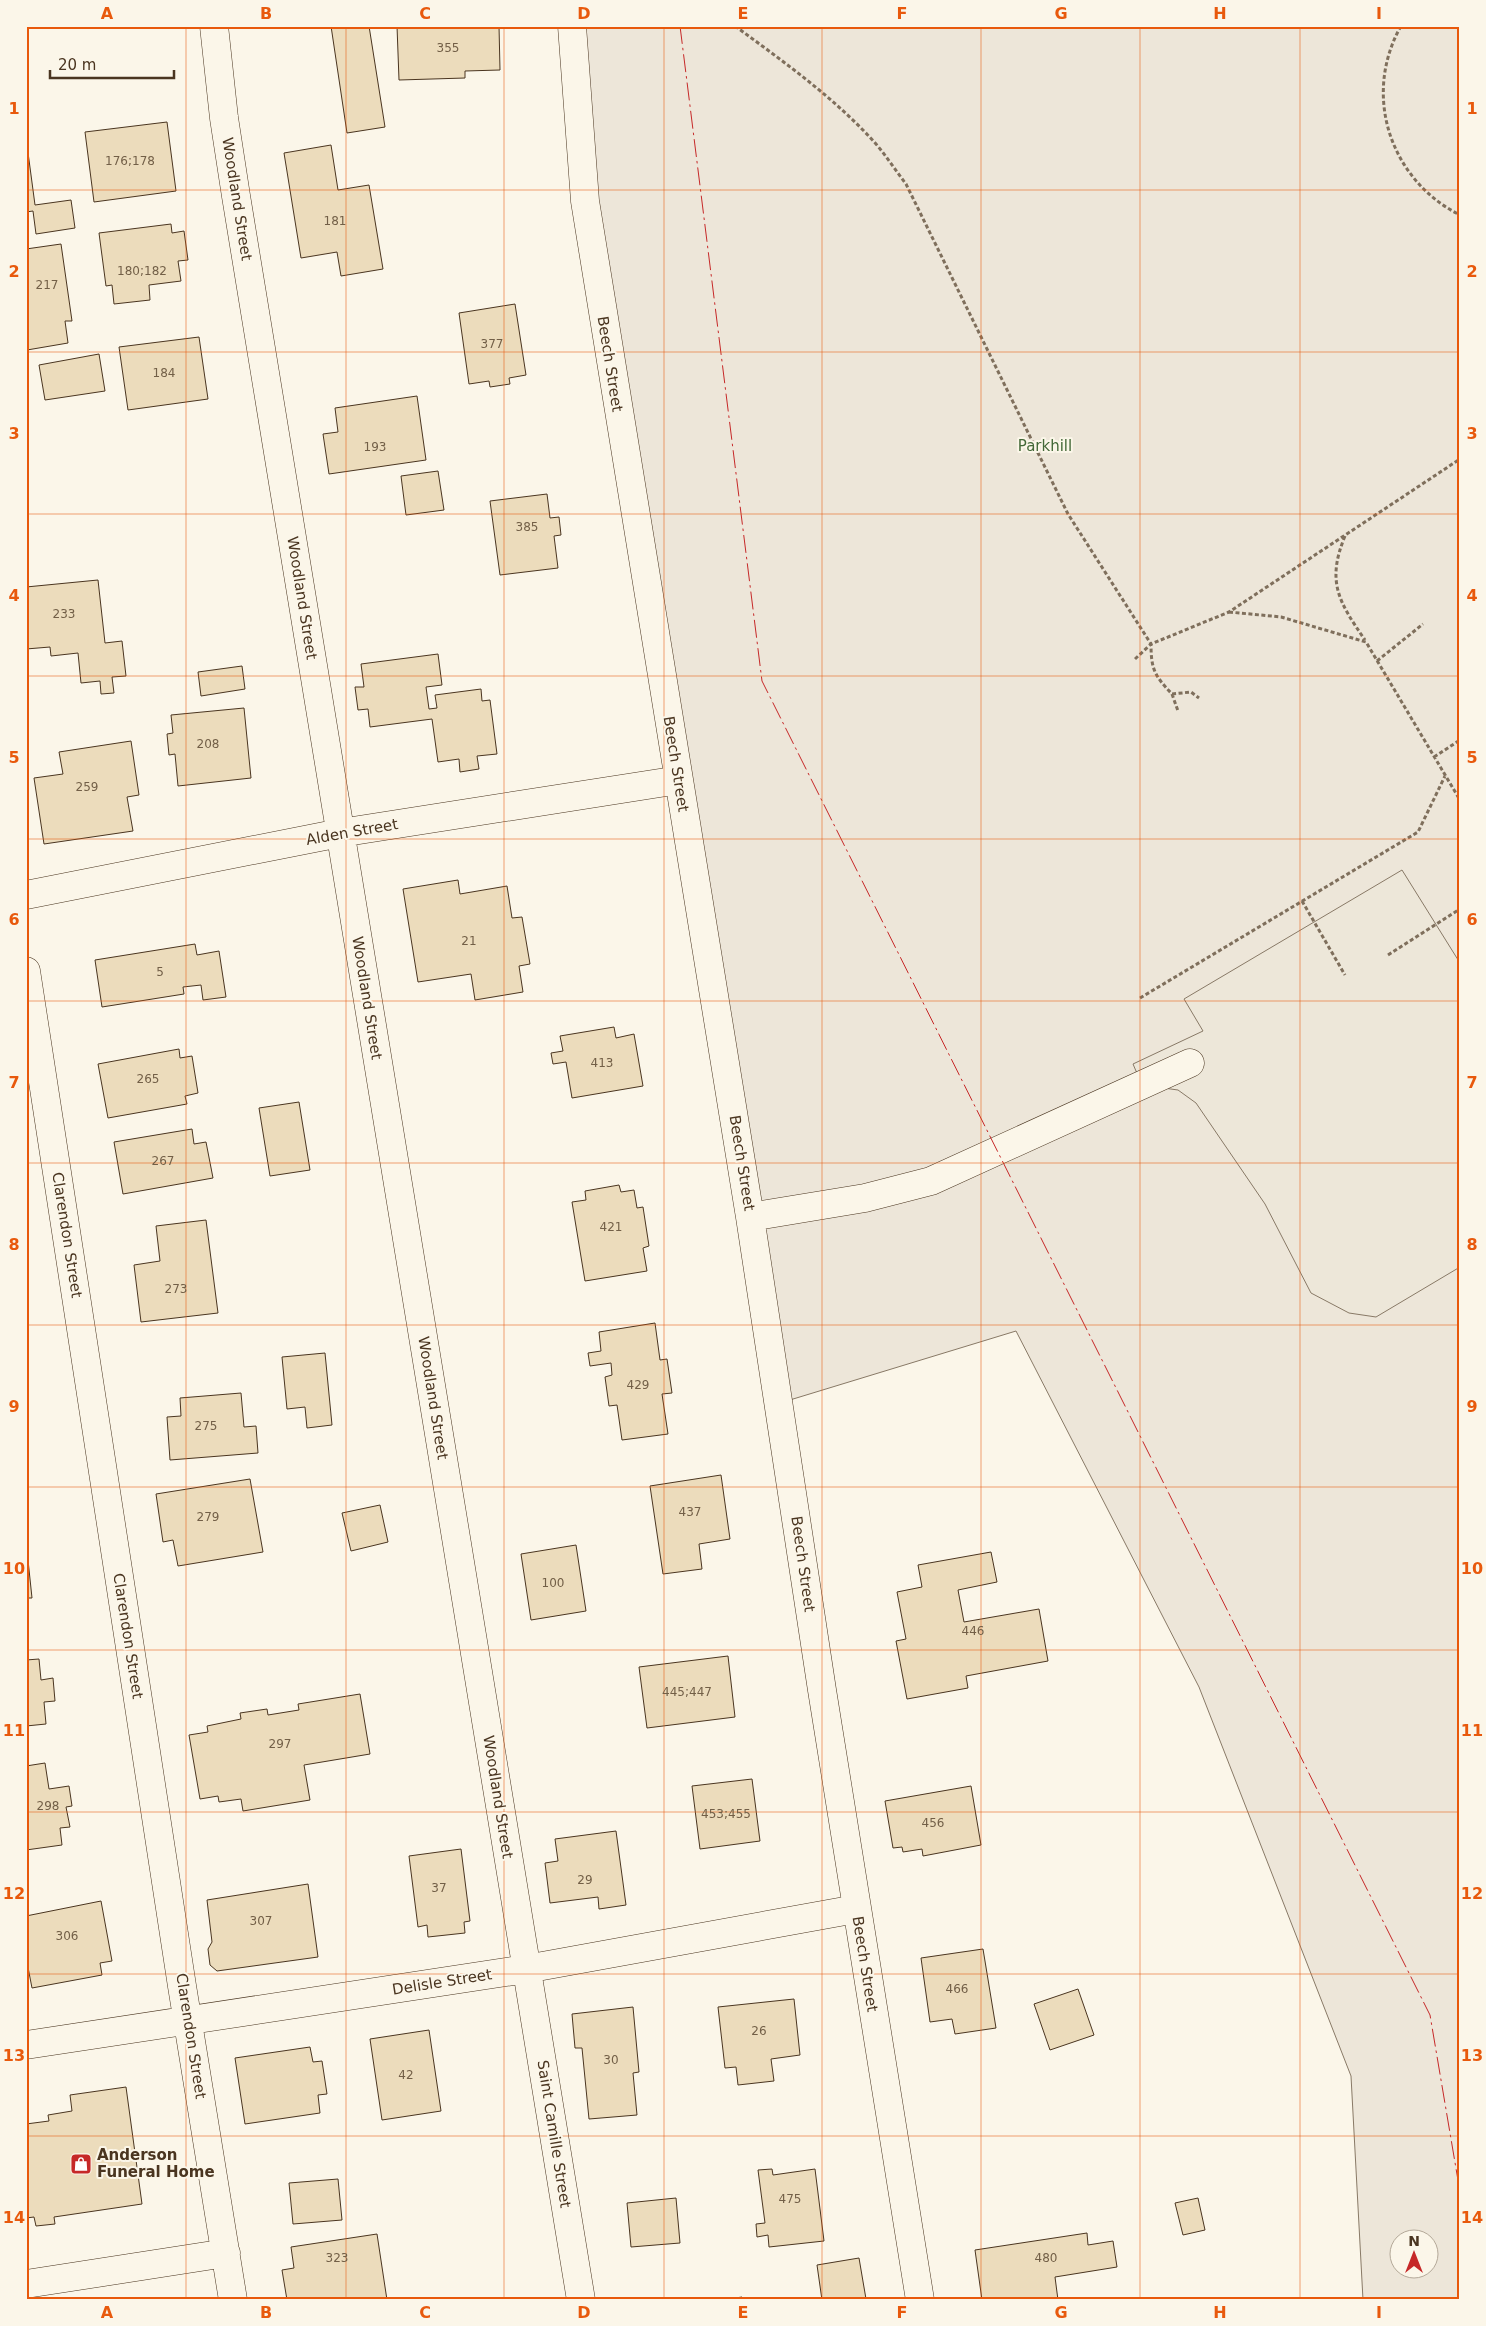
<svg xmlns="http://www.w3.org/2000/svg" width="1486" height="2326" font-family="'DejaVu Sans',sans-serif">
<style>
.green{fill:#ede6d9;stroke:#887966;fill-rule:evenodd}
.parking{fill:#ede7d9;stroke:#887966}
.building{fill:#ecdcbc;stroke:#4a3520}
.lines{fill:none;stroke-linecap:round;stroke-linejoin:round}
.minor-casing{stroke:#4a3520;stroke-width:29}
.path{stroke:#7f6f5c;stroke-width:3;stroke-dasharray:4 2.5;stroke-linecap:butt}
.minor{stroke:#fbf6e9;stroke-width:28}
.power{stroke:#c62828;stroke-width:1;stroke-dasharray:18 4 2.5 4;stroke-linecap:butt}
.grid{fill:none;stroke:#e8590c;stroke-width:1;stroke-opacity:0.55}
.labels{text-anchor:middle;stroke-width:4;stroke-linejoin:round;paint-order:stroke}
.number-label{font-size:12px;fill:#725f47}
.street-label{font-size:15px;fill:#4a3520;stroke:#fbf6e9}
.park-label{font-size:15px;fill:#436837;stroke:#fbf6e9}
.poi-label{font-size:15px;font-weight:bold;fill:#4a3520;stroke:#fbf6e9;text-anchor:start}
.neatline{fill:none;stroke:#e8590c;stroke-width:2}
.grid-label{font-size:16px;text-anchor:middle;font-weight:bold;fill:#e8590c}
</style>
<rect width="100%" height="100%" fill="#fbf6e9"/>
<path class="green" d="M572,26H1460V2300H1363L1351,2076L1199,1687L1016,1331L780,1403ZM1398,2238H1428V2268H1398Z"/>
<path class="parking" d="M1402,870L1460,963V1267L1376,1317L1349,1313L1311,1293L1265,1204L1196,1103L1178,1090L1142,1085L1133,1064L1203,1031L1184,999Z"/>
<path class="building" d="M331,26H369L385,127L347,133Z
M397,26H499L500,70L465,71V78L399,80Z
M167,122L176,191L94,202L85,132Z
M27,145L35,205L71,200L75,228L36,234L33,211L26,212Z
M331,145L338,190L369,185L383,269L341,276L337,252L301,258L284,153Z
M171,224L172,233L184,231L188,260L178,261L181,281L149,285L150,300L114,304L112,285L106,286L99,233Z
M61,244L72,321H65L68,343L27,350L26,249Z
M515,304L526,375L509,378L510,384L490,387L489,381L469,384L459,313Z
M199,337L208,399L128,410L119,347Z
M99,354L105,391L45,400L39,365Z
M417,396L426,460L329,474L323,434L338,432L335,408Z
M438,471L444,510L406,515L401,476Z
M547,494L550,518L559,517L561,535L554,536L558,568L500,575L490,501Z
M98,580L105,643L122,641L126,676L112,677L114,693L101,694L100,681L81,683L78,653L51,656L50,647L26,649V587Z
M438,654L442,685L426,687L429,709L437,708L435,695L481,689L482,701L490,700L497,754L477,756L479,769L460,772L459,759L438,762L432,719L370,727L368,709L358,710L355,687H364L361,664Z
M242,666L245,689L201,696L198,672Z
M244,708L251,778L178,786L175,754L169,755L167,734L173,733L171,715Z
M131,741L139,795L127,797L133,831L44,844L34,778L63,774L59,752Z
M458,880L460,894L507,886L512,918L522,917L530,964L519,966L523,992L475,1000L471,974L418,982L403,889Z
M195,944L197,955L219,951L226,997L203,1000L201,985L183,987L184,994L102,1007L95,960Z
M614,1027L616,1038L634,1034L643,1086L572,1098L566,1062L553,1064L551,1053L563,1051L560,1036Z
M179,1049L180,1058L192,1056L198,1093L185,1096L187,1104L108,1118L98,1064Z
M299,1102L310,1170L270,1176L259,1108Z
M192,1129L194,1144L206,1142L213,1178L123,1194L114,1142Z
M619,1185L621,1192L634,1190L637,1208L643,1207L649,1246L643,1248L647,1271L585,1281L572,1202L586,1200L585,1191Z
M206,1220L218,1313L141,1322L134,1265L160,1261L156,1226Z
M655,1323L660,1360L667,1359L672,1393L662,1394L668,1434L622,1440L617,1405L609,1406L605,1377L612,1375L611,1363L590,1366L588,1353L601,1351L599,1332Z
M325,1353L332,1425L307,1428L305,1407L287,1409L282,1357Z
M241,1393L244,1427L256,1426L258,1453L170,1460L167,1417L181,1416L180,1398Z
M721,1475L730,1539L699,1544L702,1569L663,1574L650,1486Z
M250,1479L263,1552L178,1566L173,1540L163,1542L156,1494Z
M380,1505L388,1542L351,1551L342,1513Z
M26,1541L32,1598H26Z
M576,1545L586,1611L531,1620L521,1554Z
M991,1552L997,1582L958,1590L964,1622L1039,1609L1048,1661L966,1676L968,1688L907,1699L896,1641L906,1639L897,1592L922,1587L918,1565Z
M728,1656L735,1717L647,1728L639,1667Z
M39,1659L41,1680L53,1678L55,1701L44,1702L46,1724L26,1726V1660Z
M360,1694L370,1754L304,1765L310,1800L243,1811L241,1799L219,1802L218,1796L200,1799L189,1735L208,1732L207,1726L241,1719L240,1713L267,1709L268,1715L299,1710L298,1704Z
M45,1763L49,1789L69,1786L72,1806L66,1807L70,1827L60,1828L62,1845L26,1850V1766Z
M752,1779L760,1841L700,1849L692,1786Z
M971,1786L981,1845L923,1856L922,1849L903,1852L902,1847L893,1848L885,1801Z
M616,1831L626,1905L599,1909L598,1897L550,1903L545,1863L558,1861L555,1839Z
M461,1849L470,1921L464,1922L465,1933L428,1937L427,1925L418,1927L409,1856Z
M308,1884L318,1957L217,1971L210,1965L208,1949L212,1942L207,1900Z
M101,1901L112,1961L100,1963L102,1975L32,1988L26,1957V1916Z
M983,1949L996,2028L955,2034L952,2019L930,2022L921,1958Z
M1078,1989L1094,2035L1050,2050L1034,2004Z
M794,1999L800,2055L771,2059L774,2081L738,2085L736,2067L725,2068L718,2007Z
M633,2007L639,2072L633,2073L637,2115L589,2119L582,2048H575L572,2014Z
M429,2030L441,2111L382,2120L370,2039Z
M310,2047L313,2062L322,2061L327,2094L318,2095L320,2113L245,2124L235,2058Z
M126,2087L142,2204L54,2217L55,2224L36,2226L34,2217L26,2218V2124L49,2121L48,2115L72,2111L70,2095Z
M772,2169L773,2175L815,2169L824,2241L769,2247L768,2235L757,2237L756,2224L765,2223L758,2170Z
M338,2179L342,2220L293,2224L289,2183Z
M676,2198L680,2243L631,2247L627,2203Z
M1198,2198L1205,2230L1183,2235L1175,2203Z
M1087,2233L1088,2245L1113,2241L1117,2267L1055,2277L1058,2300H982L975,2250Z
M377,2234L387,2300H287L282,2270L294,2268L291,2247Z
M859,2258L866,2299L822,2300L817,2265Z
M742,2297V2300H722Z"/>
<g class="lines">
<g class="minor-casing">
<path id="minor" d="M214,26L224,118L236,196L581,2300
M572,26L585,201L750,1217L822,1690L920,2300
M26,895L340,833L679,780
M26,971L182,1986L233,2300
M750,1217L865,1198L931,1181L1190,1063
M26,2045L526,1969L856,1909
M26,2284L226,2253"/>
</g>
<path class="path" d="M735,26C784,62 836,99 876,144C887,157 896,171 906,184L1068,514L1151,644C1151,670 1155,676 1172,694L1191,692L1199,698
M1401,26C1362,95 1390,180 1460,215
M1345,536C1326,582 1339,602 1365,640
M1229,612L1281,617L1366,642L1460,800
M1135,659L1151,644L1229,612L1460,459
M1377,661L1423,624
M1172,694L1178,711
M1434,757L1460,740
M1302,901L1345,975
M1388,955L1460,909
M1140,998L1418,832L1445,776"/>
<use href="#minor" class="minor"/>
<path class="power" d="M680,26L762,681L1430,2015L1460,2192"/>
</g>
<path class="grid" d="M186,26V2300M346,26V2300M504,26V2300M664,26V2300M822,26V2300M981,26V2300M1140,26V2300M1300,26V2300M26,190H1460M26,352H1460M26,514H1460M26,676H1460M26,839H1460M26,1001H1460M26,1163H1460M26,1325H1460M26,1487H1460M26,1650H1460M26,1812H1460M26,1974H1460M26,2136H1460"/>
<defs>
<g id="shop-square" transform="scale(1.125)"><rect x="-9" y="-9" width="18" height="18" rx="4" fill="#c62828" stroke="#fbf6e9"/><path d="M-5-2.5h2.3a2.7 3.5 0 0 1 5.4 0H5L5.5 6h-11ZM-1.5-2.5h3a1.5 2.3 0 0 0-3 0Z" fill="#fff"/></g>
</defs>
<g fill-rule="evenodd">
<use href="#shop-square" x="81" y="2164"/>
</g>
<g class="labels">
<g class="number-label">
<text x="448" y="52">355</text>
<text x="130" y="165">176;178</text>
<text x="335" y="225">181</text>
<text x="142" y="275">180;182</text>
<text x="47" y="289">217</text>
<text x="492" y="348">377</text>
<text x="164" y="377">184</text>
<text x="375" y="451">193</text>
<text x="527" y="531">385</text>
<text x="64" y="618">233</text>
<text x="208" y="748">208</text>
<text x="87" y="791">259</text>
<text x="469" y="945">21</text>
<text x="160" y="976">5</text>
<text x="602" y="1067">413</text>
<text x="148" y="1083">265</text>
<text x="163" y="1165">267</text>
<text x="611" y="1231">421</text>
<text x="176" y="1293">273</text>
<text x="638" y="1389">429</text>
<text x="206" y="1430">275</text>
<text x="690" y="1516">437</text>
<text x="208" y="1521">279</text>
<text x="553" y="1587">100</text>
<text x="973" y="1635">446</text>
<text x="687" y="1696">445;447</text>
<text x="280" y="1748">297</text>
<text x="48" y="1810">298</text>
<text x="726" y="1818">453;455</text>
<text x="933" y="1827">456</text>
<text x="585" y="1884">29</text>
<text x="439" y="1892">37</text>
<text x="261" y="1925">307</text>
<text x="67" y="1940">306</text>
<text x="957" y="1993">466</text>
<text x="759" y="2035">26</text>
<text x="611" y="2064">30</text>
<text x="406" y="2079">42</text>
<text x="790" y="2203">475</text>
<text x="337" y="2262">323</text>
<text x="1046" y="2262">480</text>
</g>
<g class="street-label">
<text transform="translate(237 199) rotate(81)" y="5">Woodland Street</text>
<text transform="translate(610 364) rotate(81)" y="5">Beech Street</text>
<text transform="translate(302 598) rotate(81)" y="5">Woodland Street</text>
<text transform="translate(676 764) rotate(81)" y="5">Beech Street</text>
<text transform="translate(352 832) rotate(-10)" y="5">Alden Street</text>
<text transform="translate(367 998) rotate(81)" y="5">Woodland Street</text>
<text transform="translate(742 1163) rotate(81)" y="5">Beech Street</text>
<text transform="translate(67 1235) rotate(81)" y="5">Clarendon Street</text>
<text transform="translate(433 1398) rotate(81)" y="5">Woodland Street</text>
<text transform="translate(803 1564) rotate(82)" y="5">Beech Street</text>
<text transform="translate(128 1636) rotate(81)" y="5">Clarendon Street</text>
<text transform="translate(498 1797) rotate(81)" y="5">Woodland Street</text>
<text transform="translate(865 1964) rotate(81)" y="5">Beech Street</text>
<text transform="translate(442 1982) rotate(-9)" y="5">Delisle Street</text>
<text transform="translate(191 2036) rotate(81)" y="5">Clarendon Street</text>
<text transform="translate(554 2134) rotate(81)" y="5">Saint Camille Street</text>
</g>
<g class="park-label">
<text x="1045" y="451">Parkhill</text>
</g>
<g class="poi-label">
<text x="97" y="2160">Anderson<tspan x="97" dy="17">Funeral Home</tspan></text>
</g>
</g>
<rect width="1486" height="2326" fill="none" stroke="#fbf6e9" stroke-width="55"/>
<g transform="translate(1414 2254)"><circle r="24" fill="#fbf6e9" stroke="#b4a999"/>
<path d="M0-4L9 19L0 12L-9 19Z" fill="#c62828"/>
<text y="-8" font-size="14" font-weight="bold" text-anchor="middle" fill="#4a3520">N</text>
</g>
<path d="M50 70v8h124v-8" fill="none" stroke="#4a3520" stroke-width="2.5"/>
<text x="58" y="70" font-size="15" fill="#4a3520" stroke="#fbf6e9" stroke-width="4" paint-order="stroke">20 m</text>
<rect x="28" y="28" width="1430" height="2270" class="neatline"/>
<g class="grid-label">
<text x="107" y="19">A</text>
<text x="266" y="19">B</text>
<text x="425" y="19">C</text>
<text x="584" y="19">D</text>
<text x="743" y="19">E</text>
<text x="902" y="19">F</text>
<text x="1061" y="19">G</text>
<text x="1220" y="19">H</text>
<text x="1379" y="19">I</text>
<text x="14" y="114">1</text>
<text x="1472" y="114">1</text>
<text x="14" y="277">2</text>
<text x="1472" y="277">2</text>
<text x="14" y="439">3</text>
<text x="1472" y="439">3</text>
<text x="14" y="601">4</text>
<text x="1472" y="601">4</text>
<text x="14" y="763">5</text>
<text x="1472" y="763">5</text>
<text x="14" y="925">6</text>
<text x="1472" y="925">6</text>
<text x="14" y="1088">7</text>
<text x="1472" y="1088">7</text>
<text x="14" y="1250">8</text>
<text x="1472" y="1250">8</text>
<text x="14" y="1412">9</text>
<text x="1472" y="1412">9</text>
<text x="14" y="1574">10</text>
<text x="1472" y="1574">10</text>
<text x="14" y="1736">11</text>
<text x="1472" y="1736">11</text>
<text x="14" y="1899">12</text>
<text x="1472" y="1899">12</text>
<text x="14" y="2061">13</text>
<text x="1472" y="2061">13</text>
<text x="14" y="2223">14</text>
<text x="1472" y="2223">14</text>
<text x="107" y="2318">A</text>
<text x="266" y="2318">B</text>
<text x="425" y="2318">C</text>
<text x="584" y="2318">D</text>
<text x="743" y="2318">E</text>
<text x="902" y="2318">F</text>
<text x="1061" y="2318">G</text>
<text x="1220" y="2318">H</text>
<text x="1379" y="2318">I</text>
</g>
</svg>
